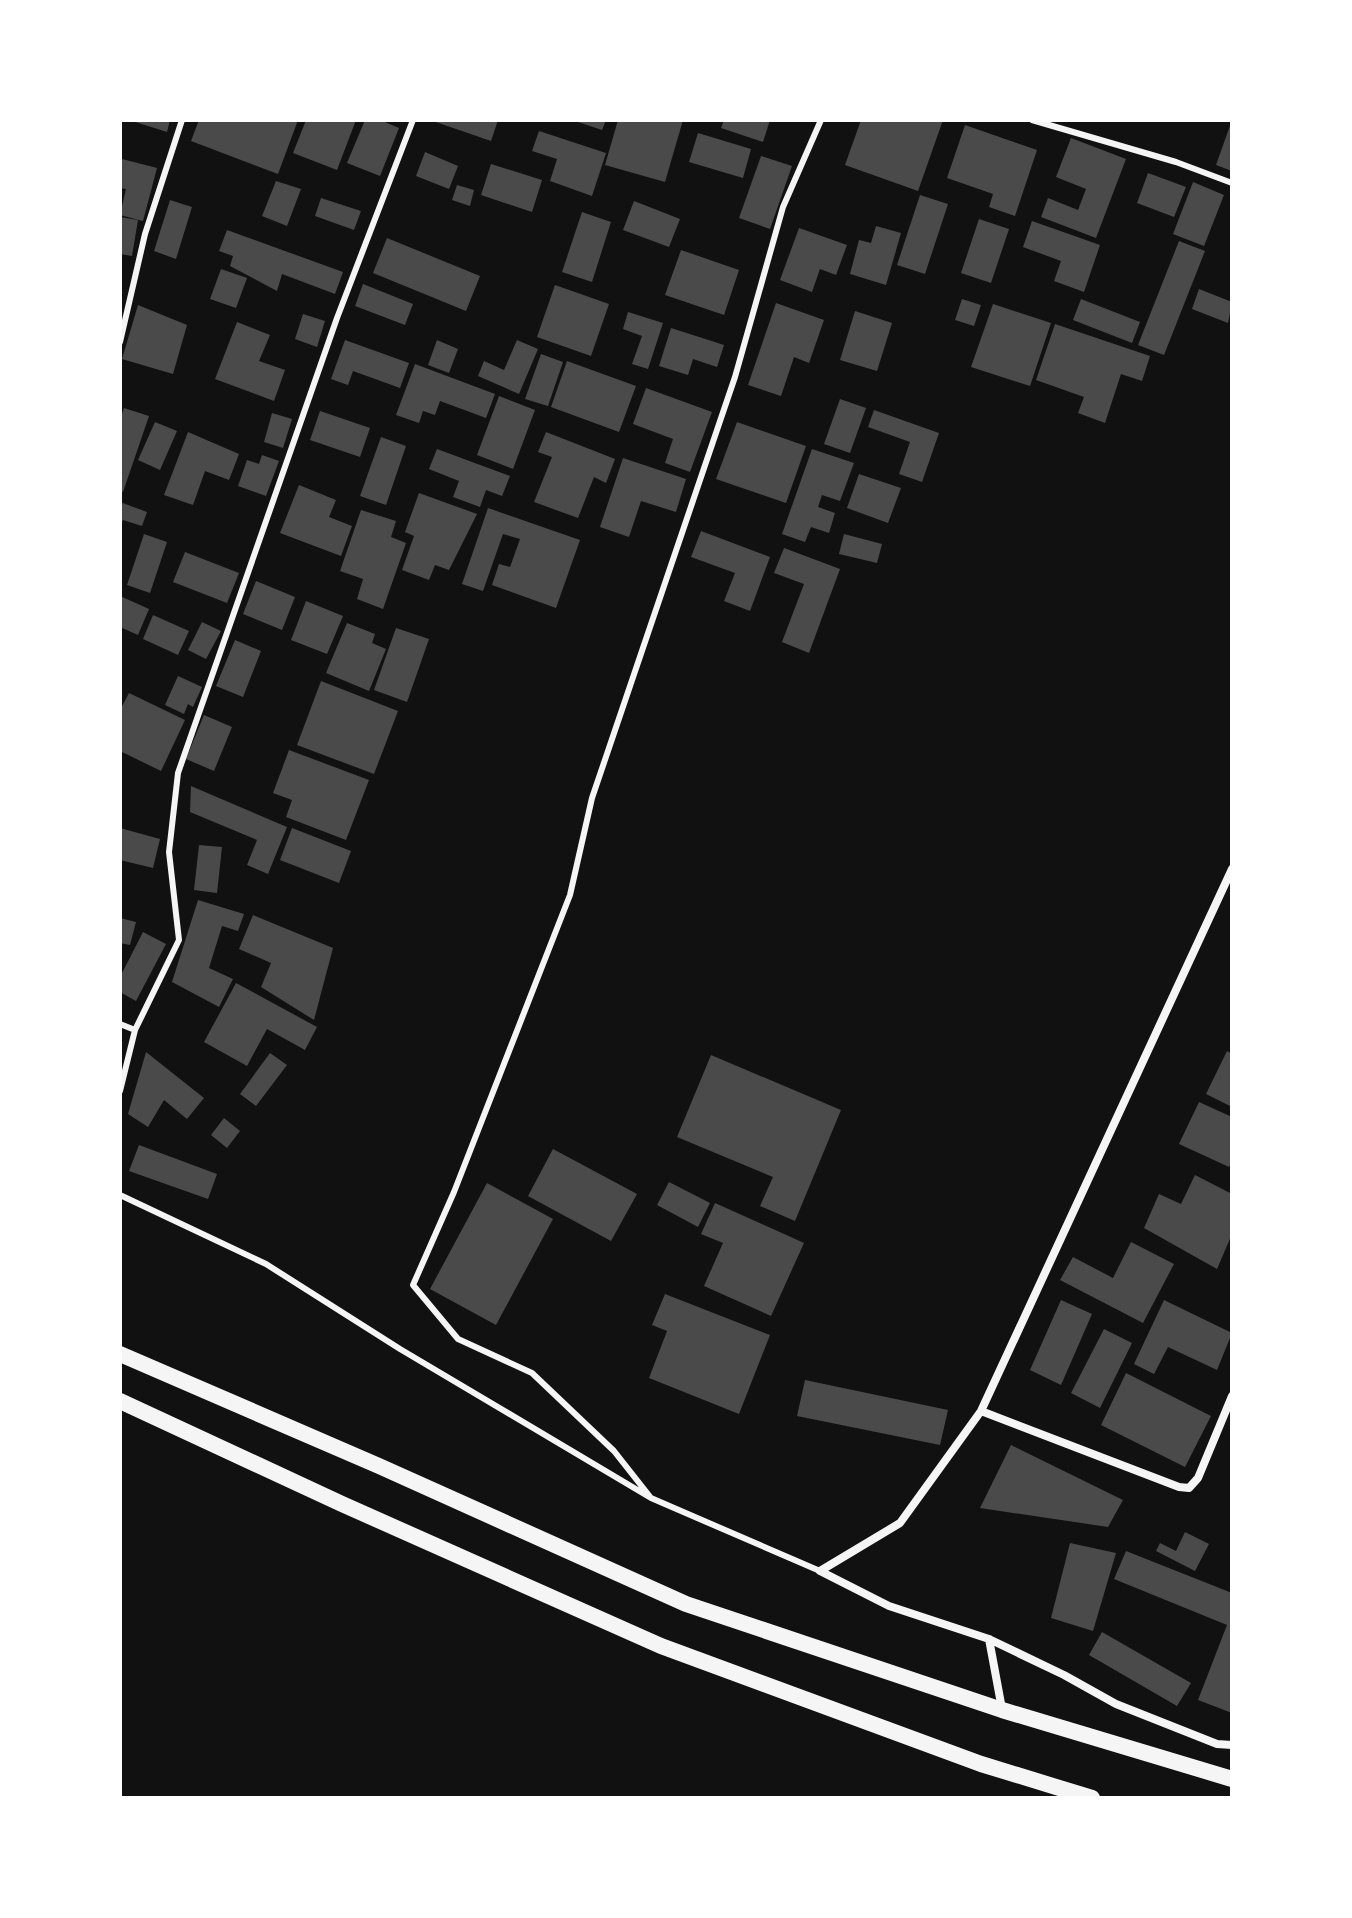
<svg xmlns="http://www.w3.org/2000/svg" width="1352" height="1918" font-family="'Titillium Web',sans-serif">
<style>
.building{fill:#4a4a4a}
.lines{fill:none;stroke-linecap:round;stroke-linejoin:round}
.service{stroke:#f5f5f5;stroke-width:6}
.minor{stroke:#f5f5f5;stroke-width:8}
.secondary{stroke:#f5f5f5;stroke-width:16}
</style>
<rect width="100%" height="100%" fill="#111"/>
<path class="building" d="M129,120H170L167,132Z
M199,120H298L278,174L191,141Z
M306,120H356L337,170L293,153Z
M365,120H380L399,128L380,176L347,163Z
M430,120H498L491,141Z
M572,120H606L602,130Z
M618,120H683L665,182L605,165Z
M724,120H770L763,142L721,128Z
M861,120H943L918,191L845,165Z
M1232,120V171L1216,165Z
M965,125L1037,150L1015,216L989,207L993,194L947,178Z
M539,131L606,153L592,196L550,181L557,159L532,151Z
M698,133L751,149L743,178L689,162Z
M1071,138L1126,159L1096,238L1041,217L1048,198L1078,210L1086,189L1056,177Z
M425,152L458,166L449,189L416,176Z
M761,156L792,166L770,229L739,218Z
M122,159L157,168L143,221L120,215L126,189L120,188Z
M491,164L542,180L532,212L481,195Z
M1148,173L1186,187L1174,217L1137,203Z
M276,181L301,189L287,226L262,216Z
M1193,182L1224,195L1204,246L1173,234Z
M457,185L474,190L470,206L452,200Z
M920,195L948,204L925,274L897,265Z
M321,198L361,211L354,230L315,216Z
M170,200L192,207L176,259L154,251Z
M634,201L680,219L669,247L623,230Z
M582,212L611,222L592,282L562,272Z
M120,217L138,220L132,256L120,254Z
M979,219L1009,229L991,283L961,273Z
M1032,221L1100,245L1084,292L1054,281L1061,261L1023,247Z
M876,226L901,233L886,285L850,274L859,240L871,243Z
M799,228L847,245L836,275L820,269L812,292L780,280Z
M227,230L343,272L335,294L282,274L277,291L230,266L233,256L219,251Z
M387,238L480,276L466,311L373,273Z
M1179,241L1205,251L1164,355L1138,345Z
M681,250L739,270L724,315L665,295Z
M221,269L247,278L236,308L210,299Z
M363,284L413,304L405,325L355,306Z
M555,285L609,304L591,356L537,337Z
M1199,289L1232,302L1228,323L1192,309Z
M962,299L981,305L974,326L955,320Z
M1081,299L1140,322L1132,343L1073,320Z
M776,303L824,320L809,363L794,357L781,396L748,385Z
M993,304L1051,323L1030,386L971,367Z
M138,305L187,325L173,374L122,359Z
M855,311L892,323L877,371L840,360Z
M628,312L663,323L648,369L632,364L642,336L623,329Z
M303,314L325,321L317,347L295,339Z
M237,322L270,335L259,361L285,370L274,401L215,379Z
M1055,324L1150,356L1142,381L1121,374L1105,423L1078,413L1084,397L1036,380Z
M671,328L724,345L717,367L693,359L688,375L659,366Z
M345,340L409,363L400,388L353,371L348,385L331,379Z
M437,340L458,349L449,373L428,365Z
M517,340L538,349L519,394L478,376L484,361L504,370Z
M541,354L563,362L548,406L525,399Z
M567,361L636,386L619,432L551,407Z
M415,364L495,394L486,418L440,401L435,415L423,411L419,423L396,415Z
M646,388L712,412L690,472L665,463L673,439L633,424Z
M499,396L535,410L513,469L477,455Z
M840,399L866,408L850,453L824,444Z
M124,408L149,416L123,492L120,491V420Z
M874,410L939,433L922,482L899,474L910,442L868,427Z
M320,411L370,428L360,457L310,440Z
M272,413L292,419L283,448L264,442Z
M155,422L177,431L160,470L138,460Z
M737,422L806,446L786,503L716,479Z
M188,432L239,454L229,480L205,471L193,505L164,495Z
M546,432L615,459L606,483L594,477L578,518L534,502L552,457L538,452Z
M381,437L406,446L386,505L360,496Z
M437,449L510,476L502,496L486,490L480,507L453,497L459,481L429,469Z
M812,449L854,463L840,501L822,495L818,507L835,513L829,533L811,527L805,542L782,534Z
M262,455L279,461L266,496L238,486L247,460L259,464Z
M623,458L686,479L676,512L641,501L629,537L600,527Z
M859,474L901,488L888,523L847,508Z
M299,485L336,500L329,517L352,526L341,556L280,533Z
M419,493L477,514L449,570L435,565L429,580L402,570L414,536L405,532Z
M120,502L147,512L142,526L123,520L120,526Z
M488,508L580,540L556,608L492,585L499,564L510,567L520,539L503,534L483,591L462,584Z
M361,510L396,521L391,537L406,543L383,609L357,599L363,579L340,571Z
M701,531L770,557L750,611L724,601L735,573L691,557Z
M144,534L167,542L150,593L127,585Z
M844,534L882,544L877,563L839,554Z
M784,548L840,569L809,653L782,642L804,584L774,573Z
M185,552L239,573L227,603L173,582Z
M256,581L295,597L282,630L243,614Z
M120,596L149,609L138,635L120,627Z
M306,601L343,616L327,654L291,640Z
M153,615L189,631L178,655L143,639Z
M202,622L221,631L206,659L188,650Z
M347,623L375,634L372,643L386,649L369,691L326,673Z
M396,628L429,639L407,702L374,690Z
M235,640L261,651L243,697L216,686Z
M178,676L202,687L193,707L188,704L184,714L165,705Z
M321,681L398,711L374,774L297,745Z
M129,693L185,720L161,771L120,751V710Z
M204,715L232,727L214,771L186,759Z
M289,750L369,780L346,840L286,817L292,800L273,793Z
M191,786L287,827L268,874L247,865L257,840L190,812Z
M120,828L160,839L153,868L120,860Z
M292,828L351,851L339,883L280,860Z
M199,845L222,847L217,893L194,890Z
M198,900L244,914L238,931L222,926L209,968L233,979L219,1007L172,982Z
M253,915L333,948L314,1020L261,987L271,963L239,949Z
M120,918L136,922L130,945L120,943Z
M143,932L166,944L136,1001L120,992V977Z
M236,983L317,1027L305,1050L267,1029L247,1066L204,1042Z
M1227,1051L1232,1054V1107L1206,1094Z
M146,1052L204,1098L187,1119L164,1100L148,1127L128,1114Z
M270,1053L287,1065L256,1106L240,1094Z
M711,1055L841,1110L795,1221L760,1206L773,1177L677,1137Z
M1199,1102L1232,1117V1160L1229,1167L1179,1144Z
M224,1118L240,1131L227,1148L211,1135Z
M139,1145L217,1174L208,1199L129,1171Z
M553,1149L637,1194L611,1241L528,1196Z
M1195,1175L1232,1194V1234L1217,1269L1144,1228L1159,1194L1181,1204Z
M669,1182L710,1203L698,1227L657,1205Z
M487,1183L553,1219L496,1325L430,1289Z
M715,1203L804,1243L771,1316L704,1286L723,1243L701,1234Z
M1131,1242L1174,1264L1143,1323L1060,1280L1073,1257L1113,1278Z
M665,1294L770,1335L739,1414L649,1378L667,1331L652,1325Z
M1061,1300L1092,1314L1061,1385L1030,1370Z
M1164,1300L1232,1333L1217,1370L1168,1347L1154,1374L1134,1364Z
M1104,1329L1132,1343L1100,1408L1071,1393Z
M1126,1373L1211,1416L1185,1467L1101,1425Z
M805,1380L948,1410L940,1445L797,1416Z
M1011,1445L1123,1500L1108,1527L980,1508Z
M1185,1532L1209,1544L1195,1571L1156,1551L1160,1543L1176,1551Z
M1070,1543L1116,1553L1093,1631L1051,1618Z
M1126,1551L1232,1593V1713L1198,1700L1227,1625L1114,1579Z
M1102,1632L1191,1683L1177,1706L1089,1655Z"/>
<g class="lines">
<path class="service" d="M1032,120L1176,162L1232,183
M120,342L145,234L182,120
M120,1024L135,1030
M120,1091L135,1030L179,940L169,852L178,773L337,318L413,120
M120,1195L266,1264L400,1349L651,1498L820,1571
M651,1498L614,1451L532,1373L458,1339L413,1285L454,1192L570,895L592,798L735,377L783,207L821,120"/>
<path class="minor" d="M981,1411L1179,1487L1189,1488L1198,1478L1232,1396
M820,1571L900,1523L981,1411L1232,869
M820,1571L889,1606L989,1639L1064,1675L1116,1704L1217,1744L1232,1745
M989,1639L1002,1709"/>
<path class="secondary" d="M120,1354L379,1466L686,1604L1002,1710L1232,1779
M120,1401L342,1504L661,1646L981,1764L1092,1798"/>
</g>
<rect width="1352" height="1918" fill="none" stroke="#ffffff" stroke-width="244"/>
</svg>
